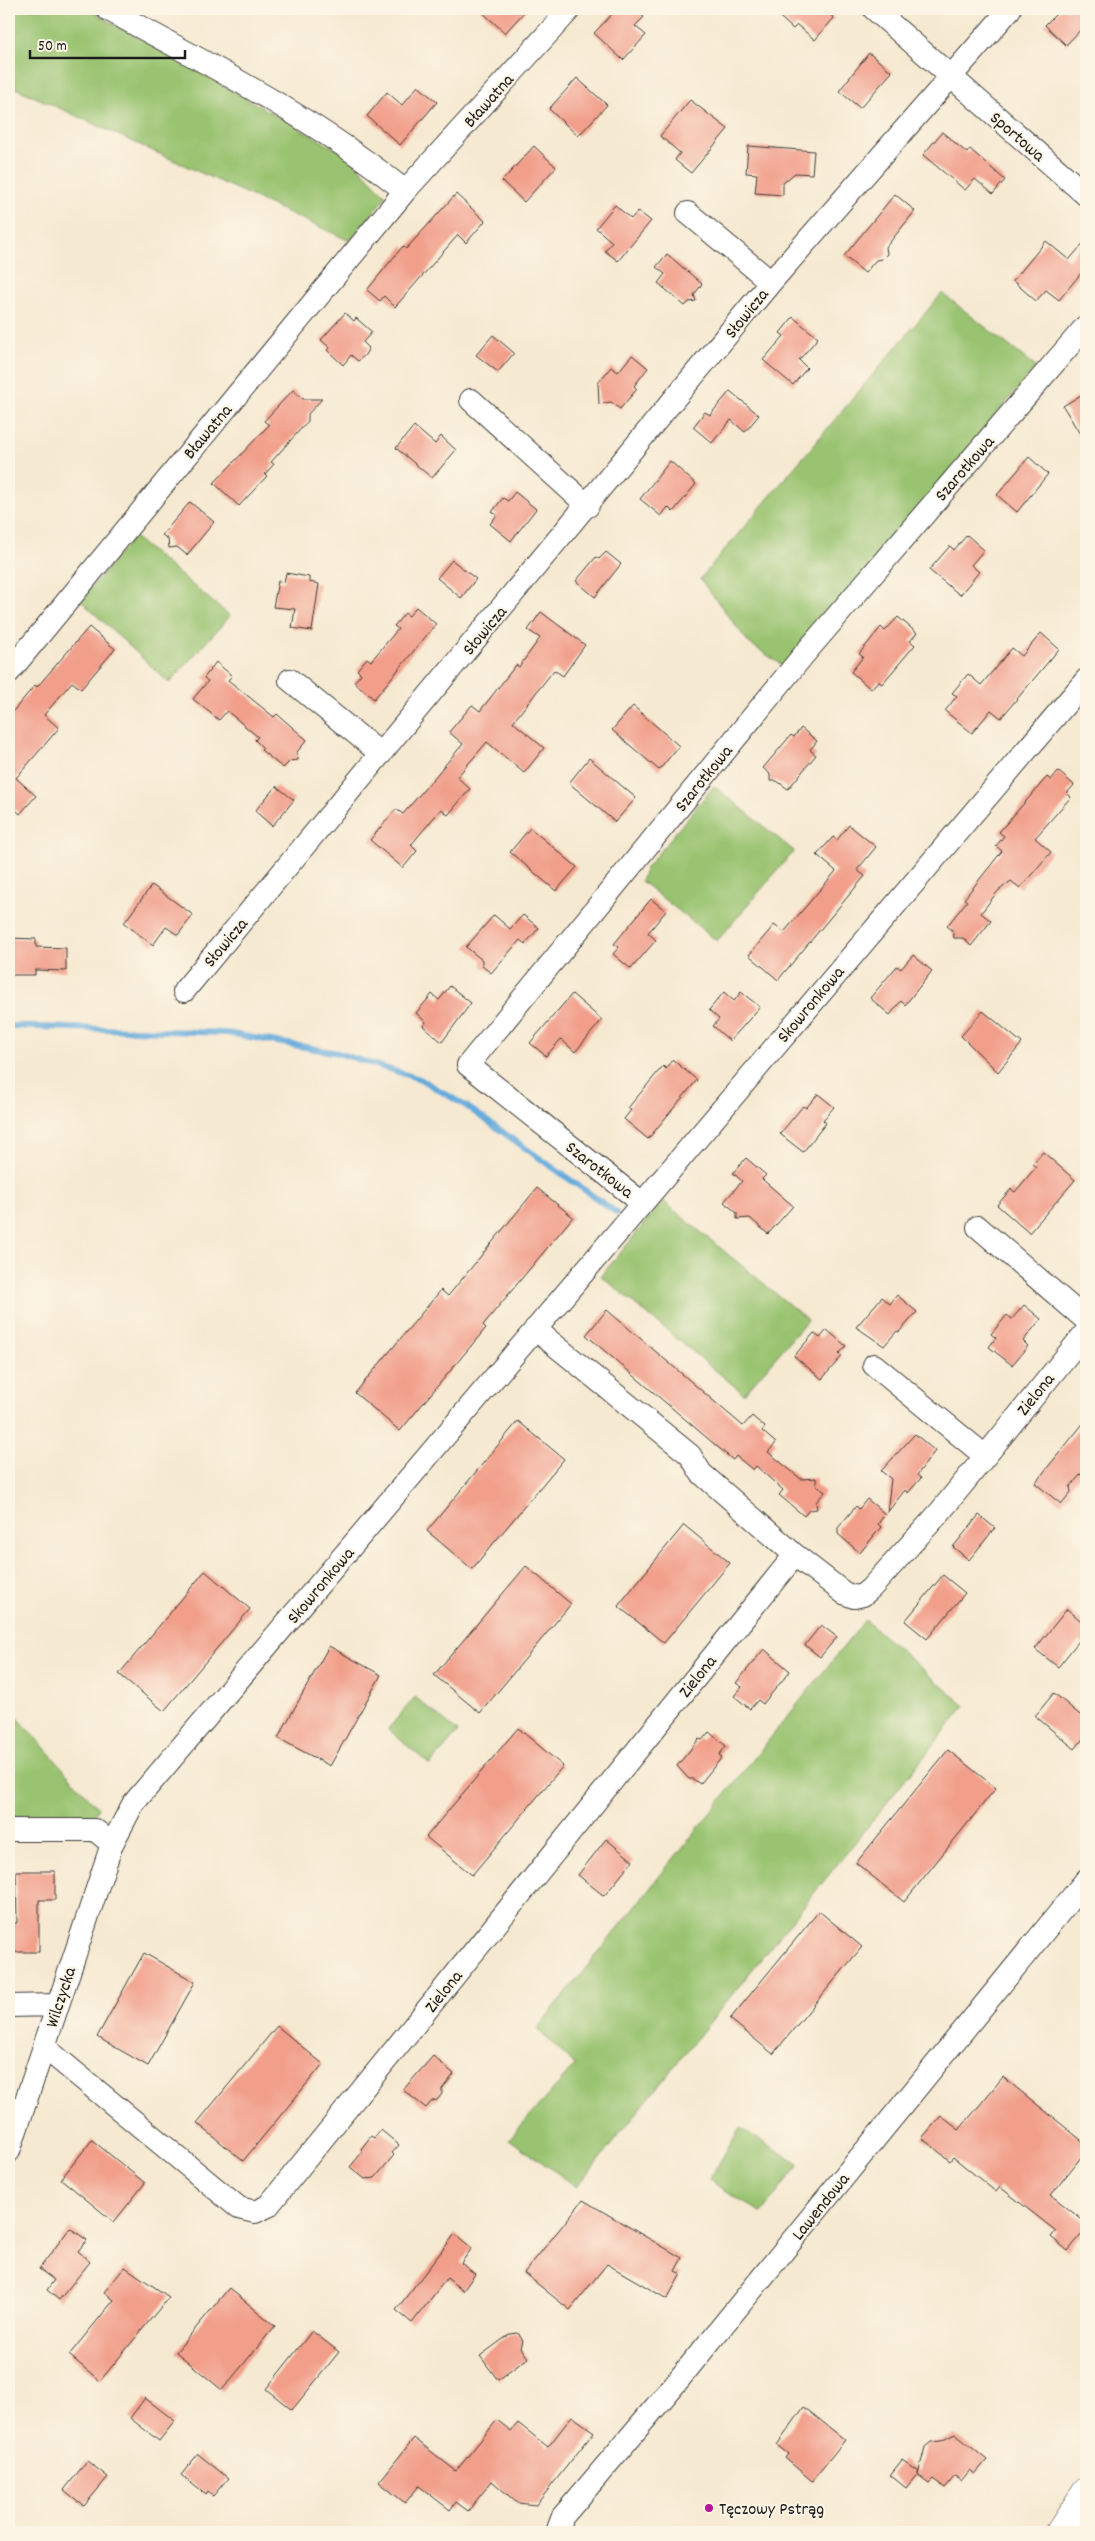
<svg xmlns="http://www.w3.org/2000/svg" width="1095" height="2541" font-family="Dekko,sans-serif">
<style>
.green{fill:#99c36f;stroke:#5a7046}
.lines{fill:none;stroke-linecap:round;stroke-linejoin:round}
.stream{stroke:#65abdc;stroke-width:6}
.building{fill:#f19e8a}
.minor-casing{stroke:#3d3b37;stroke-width:24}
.tertiary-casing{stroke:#3d3b37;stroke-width:29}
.minor{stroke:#fff;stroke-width:22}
.tertiary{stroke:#fff;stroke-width:28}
.poi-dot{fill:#b5179e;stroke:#fcf5e5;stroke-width:2}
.labels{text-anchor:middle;stroke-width:4;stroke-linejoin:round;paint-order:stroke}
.street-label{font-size:18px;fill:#1c1c1c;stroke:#fcf5e5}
.poi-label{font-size:18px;fill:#1c1c1c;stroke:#fcf5e5;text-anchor:start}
</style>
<rect width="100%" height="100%" fill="#fcf5e5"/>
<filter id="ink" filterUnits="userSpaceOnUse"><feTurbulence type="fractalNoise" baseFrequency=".02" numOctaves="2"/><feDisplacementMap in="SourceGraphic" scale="10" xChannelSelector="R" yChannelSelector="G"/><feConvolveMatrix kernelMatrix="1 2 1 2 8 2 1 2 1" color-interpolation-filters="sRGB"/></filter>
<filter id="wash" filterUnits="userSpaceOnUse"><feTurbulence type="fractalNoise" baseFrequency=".0096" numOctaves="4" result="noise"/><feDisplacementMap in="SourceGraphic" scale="20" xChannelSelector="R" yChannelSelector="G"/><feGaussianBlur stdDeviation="1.12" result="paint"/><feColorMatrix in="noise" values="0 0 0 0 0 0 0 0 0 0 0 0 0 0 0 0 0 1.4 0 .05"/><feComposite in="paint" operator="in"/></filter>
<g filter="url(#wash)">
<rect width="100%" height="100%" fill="#f6e9d1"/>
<path class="green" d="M9,9H87L348,156L386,196L350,241L9,85Z
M942,293L1036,367L785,667L749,643L700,579Z
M134,537L230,616L169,683L80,600Z
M714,786L794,851L717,941L641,881L646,868Z
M663,1201L808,1320L744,1394L601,1276Z
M865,1620L965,1706L577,2187L509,2139L575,2065L537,2029Z
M415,1697L458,1732L430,1765L388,1729Z
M9,1708L98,1808L92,1821L9,1823Z
M740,2128L799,2164L762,2213L709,2180Z"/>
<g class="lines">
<path class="stream" d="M9,1026L227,1033L338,1053L420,1079L466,1106L617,1213"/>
</g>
<g id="blocks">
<path class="building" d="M479,9H527L505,33Z
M617,9H634L644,17L635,26L646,35L623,60L594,33Z
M771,9H823L834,18L815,40L797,25L793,29Z
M1061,9H1086V24L1066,45L1045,25Z
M869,53L892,72L860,108L839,91Z
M577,78L607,105L578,136L549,109Z
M418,86L437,102L400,145L367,116L387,92L402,105Z
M690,100L728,129L691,173L675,160L680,153L660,136Z
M942,132L967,153L970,149L1005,180L993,194L975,179L965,190L923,155Z
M534,146L556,167L524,202L502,181Z
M748,146L814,151L812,174L795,173L783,183V195L755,193L757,174L746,173Z
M456,194L485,221L466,243L458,235L395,307L384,296L380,301L367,290L403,246L406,249Z
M895,194L915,211L886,247L887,254L882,259L876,260L865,273L844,256Z
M615,205L631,219L638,211L651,221L618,261L605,251L612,242L596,228Z
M1086,240V267L1059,300L1046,290L1036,301L1013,281L1046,241L1069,260Z
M667,254L702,284L694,295L696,301L689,302L685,306L658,283L665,274L656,267Z
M345,313L354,321L356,318L372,332L363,342L369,348L365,355L358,361L351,355L343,365L327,350L330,348L321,340Z
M793,317L818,338L799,360L807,368L793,385L763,360L784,336L780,333Z
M493,335L514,353L498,372L476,355Z
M632,355L648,368L634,386L637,389L620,409L611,402L599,404L598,383L611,367L618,372Z
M293,390L303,399H322L308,414V421L271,462L274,464L265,474L267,476L239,506L214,483L269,425L264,421Z
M730,391L759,415L745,432L731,420L712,443L693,427L705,412L710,415Z
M1086,392V444L1063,406Z
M414,426L435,444L441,436L456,450L432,478L396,448Z
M1029,457L1048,474L1017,512L997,495Z
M670,461L696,484L673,512L668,507L661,516L640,499Z
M515,492L536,509L511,541L490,524L497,515L492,512L503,498L508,501Z
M190,502L214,522L187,555L177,547L169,548L168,539L162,535Z
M967,535L984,550L971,565L979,572L960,595L929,570L950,546L954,550Z
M606,552L621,564L595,597L576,581L596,557L599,559Z
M452,560L476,579L461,598L437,578Z
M286,573L309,577V582L319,584L312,631L292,628L295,609L273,607L278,581L284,582Z
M416,607L436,624L374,699L354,682L361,674L357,670L367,658L371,661L398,629L394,626L405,613L409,616Z
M541,612L585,645L563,676L554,670L513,722L544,748L524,773L487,742L457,777L470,789L448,815L441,809L411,845L417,851L403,868L370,840L396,809L403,814L463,744L449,732L472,705L480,711L516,665L519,667L540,638L528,630Z
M898,617L917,633L910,641L915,645L882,684L878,681L871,689L851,672L863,657L859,654L881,627L885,631Z
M89,627L115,649L81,689L72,682L44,715L59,728L16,778L36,796L20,814L9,804V716L35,685L37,687Z
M1041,633L1059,649L1001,718L991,710L972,733L945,711L957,696L952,693L968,674L981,685L1012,648L1022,656Z
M216,662L232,676L228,680L274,717L277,714L307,740L297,752L298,760L290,761L283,768L261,750L263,748L255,740L258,737L227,711L219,720L193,699L208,681L204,678Z
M633,706L679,746L659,770L612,730Z
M801,728L817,741L810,750L816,755L788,789L777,781H770V774L763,768L791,735L794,737Z
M589,758L636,798L615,822L569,783Z
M1058,771L1074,785L1067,793L1071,797L1035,838L1051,852L1020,888L1011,881L998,891L981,913L991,921L971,946L963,938H954L952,930L947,926L967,901L964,899L1002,851L996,846L1004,836L999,832L1047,777L1051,780Z
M276,786L294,800L272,826L255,811Z
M849,825L876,847L857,870L865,876L778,980L749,955L774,925L784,932L836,871L817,855L833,837L837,840Z
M530,828L577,867L556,891L510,852Z
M152,885L193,915L178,935L166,927L153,945L124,923Z
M651,899L666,911L648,933L656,940L631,969L613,954L619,947L614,944Z
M494,915L510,929L523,915L539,928L525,944L520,940L491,973L482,966V960L466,947Z
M9,938L36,939V947L66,948V971L35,970V975H9Z
M913,955L932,971L905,1005L901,1001L890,1015L870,998L897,966L901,969Z
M450,986L471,1003L442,1042L423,1026L426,1022L416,1013L432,994L439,1000Z
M724,992L734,1001L741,992L760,1007L730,1041L713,1026L719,1019L709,1010Z
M572,994L602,1020L575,1052L561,1039L546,1056L530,1043Z
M983,1011L1022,1043L998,1072L961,1036Z
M673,1060L697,1080L648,1139L624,1119L631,1110L628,1108L663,1066L666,1069Z
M818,1094L834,1107L823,1120L826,1123L803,1152L780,1134L803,1106L806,1108Z
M1043,1152L1075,1180L1029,1233L997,1205L1011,1189L1015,1192L1036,1167L1032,1164Z
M746,1158L766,1175L762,1179L793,1206L768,1234L750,1218L737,1219V1213L724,1202L742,1181L733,1173Z
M537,1188L573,1217L483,1325L486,1328L400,1431L355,1393L441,1290L448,1296Z
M897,1295L917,1312L899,1332L897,1331L884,1346L856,1327L882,1297L890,1304Z
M1024,1305L1041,1319L1023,1341L1028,1346L1012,1365L989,1347L996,1338L991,1334L1007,1315L1012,1319Z
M607,1310L743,1426L752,1416L765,1427L762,1431L776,1443L768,1452L801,1479L816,1478V1485L825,1492L816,1502L817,1509L809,1510L804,1516L779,1495L783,1490L756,1466L753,1470L736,1456L733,1460L586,1335Z
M827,1330L846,1346L839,1354L842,1356L822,1379L794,1356L814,1333L820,1338Z
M1086,1420V1468L1070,1487L1071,1492L1061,1504L1035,1483Z
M518,1421L564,1459L472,1569L427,1531Z
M915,1434L935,1451L917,1475L921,1478L908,1493L905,1490L887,1513L891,1479L881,1471Z
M867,1499L885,1514L878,1524L881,1527L860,1553L838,1534V1528L856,1506L859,1509Z
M979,1515L995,1528L969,1560L953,1547Z
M684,1525L730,1563L664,1643L618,1606Z
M526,1566L571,1604L480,1713L434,1675Z
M205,1571L250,1609L164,1711L119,1674Z
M943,1575L965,1593L927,1639L905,1621Z
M1067,1609L1086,1625V1647L1079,1641L1058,1667L1035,1649Z
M821,1625L837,1637L820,1657L805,1645Z
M329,1646L381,1675L330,1766L278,1738Z
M764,1649L790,1671L763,1704L758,1700L750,1709L734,1696L742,1687L736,1683Z
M1054,1693L1086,1720V1735L1075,1749L1035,1716Z
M518,1728L563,1766L472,1875L426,1837Z
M709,1732L726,1746L719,1755L722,1757L700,1784L693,1779H689L677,1766L699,1739L702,1740Z
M948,1750L996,1788L904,1902L856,1863Z
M606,1839L633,1861L604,1896L578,1875Z
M16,1871H55V1900H39V1952H9V1923H17Z
M819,1911L862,1947L773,2054L730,2019Z
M144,1953L195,1982L148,2066L97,2037Z
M277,2026L323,2064L243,2161L197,2123Z
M433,2056L454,2074L442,2089V2094L437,2100L432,2101L426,2108L403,2090Z
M1003,2077L1086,2144V2151L1051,2195L1086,2223V2229L1068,2251L1051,2237L1056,2231L1000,2187L996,2192L953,2157L950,2161L922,2138L941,2116L959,2130Z
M381,2130L399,2145L392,2153L394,2155L375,2178L365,2179L350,2167L363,2151L361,2149L371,2136L374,2138Z
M92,2140L145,2183L114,2222L61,2179Z
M583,2200L682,2258L675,2271L681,2274L667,2299L607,2264L570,2310L524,2273Z
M70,2228L87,2240L78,2251L90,2262L59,2300L47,2290L54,2280L39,2269Z
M455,2234L472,2248L461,2263L475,2274L463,2291L447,2278L412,2323L396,2310Z
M125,2267L169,2297L100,2381L69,2355L114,2300L104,2292Z
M229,2288L275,2326L222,2390L176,2352Z
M312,2331L339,2352L292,2410L266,2389Z
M518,2333L523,2341L521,2348L528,2358L498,2380L480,2356L510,2334Z
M145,2398L175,2421L159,2441L130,2418Z
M804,2407L845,2440L812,2481L785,2458L788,2454L777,2445Z
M572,2416L594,2432L536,2505L517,2503L492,2481L468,2511L456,2502L450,2510L419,2486L405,2503L379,2482L414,2438L456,2471L497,2420L511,2431L518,2423L548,2447Z
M955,2434L987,2460L975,2474L970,2470L961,2481L955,2476L945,2488L933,2479L929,2483L918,2475L925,2447L931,2442L941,2441Z
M198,2454L228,2478L213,2496L208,2492L206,2495L181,2475Z
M902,2460L919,2472L906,2488L890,2475Z
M87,2461L108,2477L84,2506L64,2490Z"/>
</g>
</g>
<g filter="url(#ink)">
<use href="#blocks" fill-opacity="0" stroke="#3d3b37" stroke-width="1"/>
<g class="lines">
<g class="minor-casing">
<path id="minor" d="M107,9C209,65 315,118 405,191
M874,9L1086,195
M688,213L771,282
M471,400L588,506
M9,672L405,191L570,9
M290,680L381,754
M184,991L771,282L1010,9
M641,1202L468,1065L806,652L1086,326
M978,1227L1086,1320
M535,1329L690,1455L701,1473L795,1555L844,1593L854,1597L863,1595L871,1588L940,1512L1086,1332
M874,1365L985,1456
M9,1830H95L112,1844
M9,2006L56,2005
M44,2047L239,2208L255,2212L268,2206L795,1555
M9,2151L112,1844L133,1804L1086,680
M557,2532L563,2516L570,2508L680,2378L1086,1880"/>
</g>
<g class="tertiary-casing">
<path id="tertiary" d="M1060,2532L1086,2492"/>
</g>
<use href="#minor" class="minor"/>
<use href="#tertiary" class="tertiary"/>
</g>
</g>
<circle class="poi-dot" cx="709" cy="2508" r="5"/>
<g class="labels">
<g class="street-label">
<text transform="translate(488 100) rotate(-48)" y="6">Bławatna</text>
<text transform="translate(1018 136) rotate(41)" y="6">Sportowa</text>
<text transform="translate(746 313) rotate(-51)" y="6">Słowicza</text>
<text transform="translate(207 431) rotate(-50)" y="6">Bławatna</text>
<text transform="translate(964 468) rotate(-49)" y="6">Szarotkowa</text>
<text transform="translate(484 630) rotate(-50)" y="6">Słowicza</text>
<text transform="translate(703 778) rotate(-51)" y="6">Szarotkowa</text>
<text transform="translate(225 942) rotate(-50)" y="6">Słowicza</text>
<text transform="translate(810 1004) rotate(-50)" y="6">Skowronkowa</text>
<text transform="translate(600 1169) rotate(38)" y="6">Szarotkowa</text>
<text transform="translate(1035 1394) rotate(-51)" y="6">Zielona</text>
<text transform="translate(320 1585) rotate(-50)" y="6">Skowronkowa</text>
<text transform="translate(697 1676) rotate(-51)" y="6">Zielona</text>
<text transform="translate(443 1991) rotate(-51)" y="6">Zielona</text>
<text transform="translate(60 1997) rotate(-72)" y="6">Wilczycka</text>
<text transform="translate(820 2206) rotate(-51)" y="6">Lawendowa</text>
</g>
<g class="poi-label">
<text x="719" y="2514">Tęczowy Pstrąg</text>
</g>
</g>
<rect width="1095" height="2541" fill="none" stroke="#fcf5e5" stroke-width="30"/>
<path d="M30 50v8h155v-8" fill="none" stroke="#1c1c1c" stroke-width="2.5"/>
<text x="38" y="50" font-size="15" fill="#1c1c1c" stroke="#fcf5e5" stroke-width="4" paint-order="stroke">50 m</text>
</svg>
